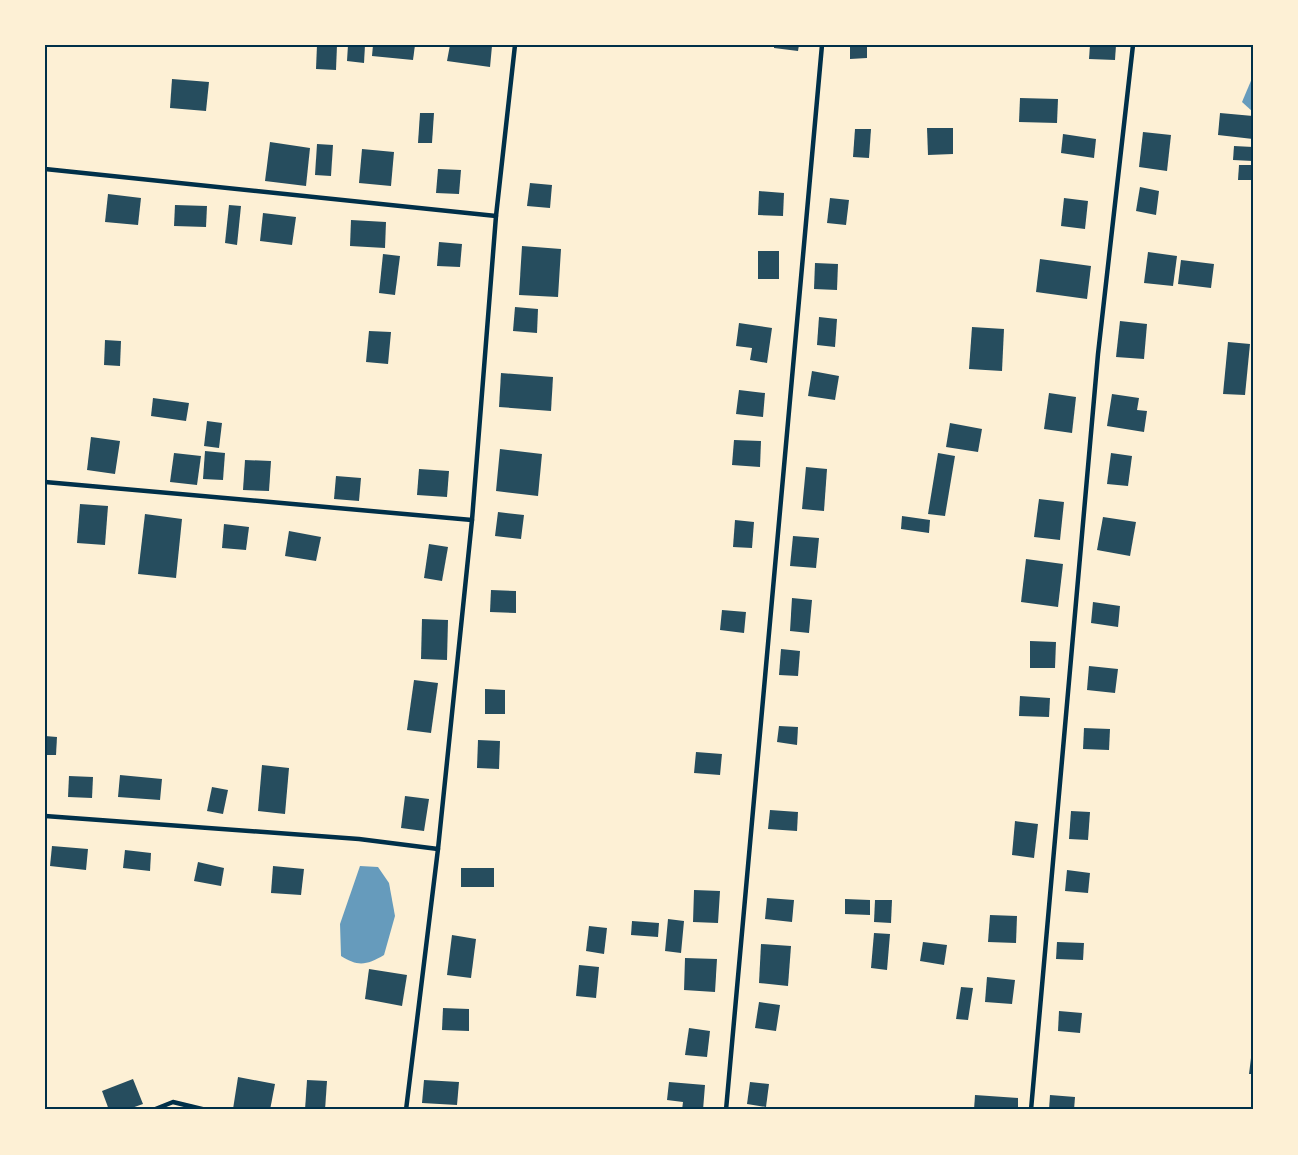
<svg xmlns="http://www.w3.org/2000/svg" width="1298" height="1155" viewBox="0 0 1298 1155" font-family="Georgia,serif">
	<rect width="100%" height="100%" fill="#fdf0d5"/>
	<g fill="#669bbc">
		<polygon points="1253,76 1253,112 1242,102"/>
		<path d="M360,866L378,867L389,883L395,916L384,955C367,965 358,967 341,956L340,924Z"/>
	</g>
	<g fill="#264d5e">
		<polygon points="317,45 337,45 336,70 316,69"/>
		<polygon points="348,45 365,45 364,63 347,61"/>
		<polygon points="373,45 415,45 413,60 372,56"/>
		<polygon points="450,45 492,46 490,67 447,61"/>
		<polygon points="774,45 799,45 798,51 774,48"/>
		<polygon points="850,45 867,45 867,58 850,59"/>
		<polygon points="1090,45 1116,45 1115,60 1089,59"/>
		<polygon points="172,79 209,82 206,111 170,108"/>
		<polygon points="1020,98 1058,99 1057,123 1019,122"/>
		<polygon points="420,113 434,113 432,143 418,143"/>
		<polygon points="1220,113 1253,116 1253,139 1218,135"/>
		<polygon points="927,128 953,128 953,154 928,155"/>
		<polygon points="855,129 871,129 869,158 853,157"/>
		<polygon points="1143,132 1171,135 1167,171 1139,167"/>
		<polygon points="1063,134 1096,139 1094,158 1061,153"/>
		<polygon points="270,142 310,148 306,186 265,181"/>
		<polygon points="317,144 333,145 331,176 315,175"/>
		<polygon points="1234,146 1253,147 1253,161 1233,160"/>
		<polygon points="362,149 394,152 391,186 359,183"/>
		<polygon points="1239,165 1253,165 1253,180 1238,180"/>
		<polygon points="438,169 461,170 459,194 436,193"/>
		<polygon points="530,183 552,185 550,208 527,206"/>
		<polygon points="1140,187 1159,191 1156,215 1136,211"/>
		<polygon points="759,191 784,193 783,216 758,215"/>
		<polygon points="108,194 141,198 138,225 105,222"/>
		<polygon points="830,198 849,200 846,225 827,223"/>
		<polygon points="1064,198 1088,201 1085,229 1061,226"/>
		<polygon points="175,205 207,206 206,227 174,226"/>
		<polygon points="229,205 241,206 237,245 225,243"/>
		<polygon points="263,213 296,217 292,245 260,241"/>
		<polygon points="351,220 386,222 385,248 350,246"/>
		<polygon points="439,242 462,244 460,267 437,266"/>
		<polygon points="522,246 561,249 558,297 519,295"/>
		<rect x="758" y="251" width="21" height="28"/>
		<polygon points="1148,252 1177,256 1173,286 1144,283"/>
		<polygon points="383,254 400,256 395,295 379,293"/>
		<polygon points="1040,259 1091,266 1087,299 1036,292"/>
		<polygon points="1181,260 1214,264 1211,288 1178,284"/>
		<polygon points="815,263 838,264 837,290 814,289"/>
		<polygon points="515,307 538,309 537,333 513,331"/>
		<polygon points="819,317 837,319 835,347 817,345"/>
		<polygon points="1120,321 1147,324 1144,359 1116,357"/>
		<polygon points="739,323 772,328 767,363 750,360 752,348 736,346"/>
		<polygon points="972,327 1004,329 1002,371 969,369"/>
		<polygon points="369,331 391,332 388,364 366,362"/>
		<polygon points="105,340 121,341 120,366 104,365"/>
		<polygon points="1228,342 1250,344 1245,395 1223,394"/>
		<polygon points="812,371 839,376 835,400 808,396"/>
		<polygon points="501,373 553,377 551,411 499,407"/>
		<polygon points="739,390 765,393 763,417 736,414"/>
		<polygon points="1049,393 1076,397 1072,433 1044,429"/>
		<polygon points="1112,394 1139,398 1137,410 1147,411 1144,432 1107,426"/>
		<polygon points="153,398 189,403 186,421 151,416"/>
		<polygon points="207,421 222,423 219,448 204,446"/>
		<polygon points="950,423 982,429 978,452 946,447"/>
		<polygon points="91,437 120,441 115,474 87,470"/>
		<polygon points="734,440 761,441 760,467 732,465"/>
		<polygon points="500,449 542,454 538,496 496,491"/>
		<polygon points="205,451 225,453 223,480 203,479"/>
		<polygon points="174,453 201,456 197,485 170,482"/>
		<polygon points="938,453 955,456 945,516 928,514"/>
		<polygon points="1111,453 1132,456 1128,486 1107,484"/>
		<polygon points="245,460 271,461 269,491 243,490"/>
		<polygon points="806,467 827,469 824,511 802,509"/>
		<polygon points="419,469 449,471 447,497 417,495"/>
		<polygon points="336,476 361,478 359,501 334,499"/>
		<polygon points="1039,499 1064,502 1060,540 1034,537"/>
		<polygon points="80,504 108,506 105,545 77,543"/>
		<polygon points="498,512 524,515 521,539 495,536"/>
		<polygon points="145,514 182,519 176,578 138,574"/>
		<polygon points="902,516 930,520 929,533 901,529"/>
		<polygon points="1103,517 1136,522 1130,556 1097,550"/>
		<polygon points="735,520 754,522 752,548 733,547"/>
		<polygon points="224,524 249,527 246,550 222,548"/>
		<polygon points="289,531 321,537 316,561 285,556"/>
		<polygon points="793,536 819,538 816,568 790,566"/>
		<polygon points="429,544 448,547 442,581 424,578"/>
		<polygon points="1026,559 1063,564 1058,607 1021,602"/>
		<polygon points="491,590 516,591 516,613 490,612"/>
		<polygon points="792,598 812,600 809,633 790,631"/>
		<polygon points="1093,602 1120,606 1118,627 1091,623"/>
		<polygon points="722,610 746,612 744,633 720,630"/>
		<polygon points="422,619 448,620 447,660 421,659"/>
		<polygon points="1030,641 1056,642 1055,668 1030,668"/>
		<polygon points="781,649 800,651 798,676 779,675"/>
		<polygon points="1089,666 1118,669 1115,693 1087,690"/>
		<polygon points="414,680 438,683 431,733 407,730"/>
		<polygon points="485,689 505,690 505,714 485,714"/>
		<polygon points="1020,696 1050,698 1049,717 1019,716"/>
		<polygon points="779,726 798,727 797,745 777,742"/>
		<polygon points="1084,728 1110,729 1109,750 1083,749"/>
		<polygon points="45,736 57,737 56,755 45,755"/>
		<polygon points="478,740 500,741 499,769 477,768"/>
		<polygon points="696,752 722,754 720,775 694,773"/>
		<polygon points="262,765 289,768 285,814 258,811"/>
		<polygon points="120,775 162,779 160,800 118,797"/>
		<polygon points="69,776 93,777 92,798 68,797"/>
		<polygon points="212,787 228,790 223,814 207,811"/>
		<polygon points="405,796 429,799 424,831 401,828"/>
		<polygon points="770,810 798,812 797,831 768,829"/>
		<polygon points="1071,811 1090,812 1088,840 1069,839"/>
		<polygon points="1015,821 1038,824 1034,858 1012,855"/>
		<polygon points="52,846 88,849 86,870 50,866"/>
		<polygon points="125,850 151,853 150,871 123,868"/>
		<polygon points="198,862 224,868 221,886 194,881"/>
		<polygon points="273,866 304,869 301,895 271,893"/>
		<rect x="461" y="868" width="33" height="19"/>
		<polygon points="1067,870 1090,873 1088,893 1065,891"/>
		<polygon points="694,890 720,891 718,923 693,922"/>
		<polygon points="767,898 794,900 792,922 765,919"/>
		<polygon points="845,899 870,900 870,915 845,914"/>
		<polygon points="875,900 892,900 891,923 874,922"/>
		<polygon points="990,915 1017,916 1016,943 988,942"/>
		<polygon points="668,919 684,921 681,953 665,951"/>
		<polygon points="632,921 659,923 658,937 631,935"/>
		<polygon points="589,926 607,928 604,954 586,951"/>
		<polygon points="874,933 890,934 887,970 871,968"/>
		<polygon points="452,935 476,939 471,978 447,975"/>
		<polygon points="923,942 947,945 944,965 920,961"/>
		<polygon points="1057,942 1084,943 1083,960 1056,959"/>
		<polygon points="761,944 791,946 788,986 759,983"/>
		<polygon points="685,958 717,959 715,992 684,990"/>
		<polygon points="579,965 599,967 596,998 576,996"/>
		<polygon points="369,969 407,975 402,1006 365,999"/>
		<polygon points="987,977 1015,980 1012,1004 985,1002"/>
		<polygon points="961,987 973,988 968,1020 956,1019"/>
		<polygon points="759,1002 780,1005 776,1031 755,1028"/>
		<polygon points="443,1008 469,1009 469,1031 442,1030"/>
		<polygon points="1059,1011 1082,1013 1080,1033 1058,1031"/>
		<polygon points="689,1028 710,1031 707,1057 685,1055"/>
		<polygon points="1251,1058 1253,1059 1253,1074 1249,1074"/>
		<polygon points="238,1077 275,1084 270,1110 241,1110 233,1109"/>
		<polygon points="133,1079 143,1104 126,1110 109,1110 102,1091"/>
		<polygon points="307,1080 327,1081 325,1110 305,1110"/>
		<polygon points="424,1080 459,1082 457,1105 422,1103"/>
		<polygon points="669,1082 705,1085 703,1110 682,1110 683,1102 667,1100"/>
		<polygon points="750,1082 769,1084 766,1107 747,1104"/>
		<polygon points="975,1095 1018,1098 1018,1110 974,1110"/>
		<polygon points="1050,1095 1075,1097 1074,1110 1049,1110"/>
	</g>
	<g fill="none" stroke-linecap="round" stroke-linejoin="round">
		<g stroke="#003049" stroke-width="4.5">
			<polyline points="45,169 496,216"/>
			<polyline points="45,482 472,520"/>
			<polyline points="45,816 359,839 438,849"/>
			<polyline points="153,1110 173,1102 206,1110"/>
			<polyline points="406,1110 438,849 472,520 496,216 515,45"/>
			<polyline points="726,1110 822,45"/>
			<polyline points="1031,1110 1098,354 1133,45"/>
		</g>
	</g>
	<rect width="1298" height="1155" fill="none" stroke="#fdf0d5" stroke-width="93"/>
	<rect x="46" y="46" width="1206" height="1062" fill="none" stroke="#003049" stroke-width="2"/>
</svg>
